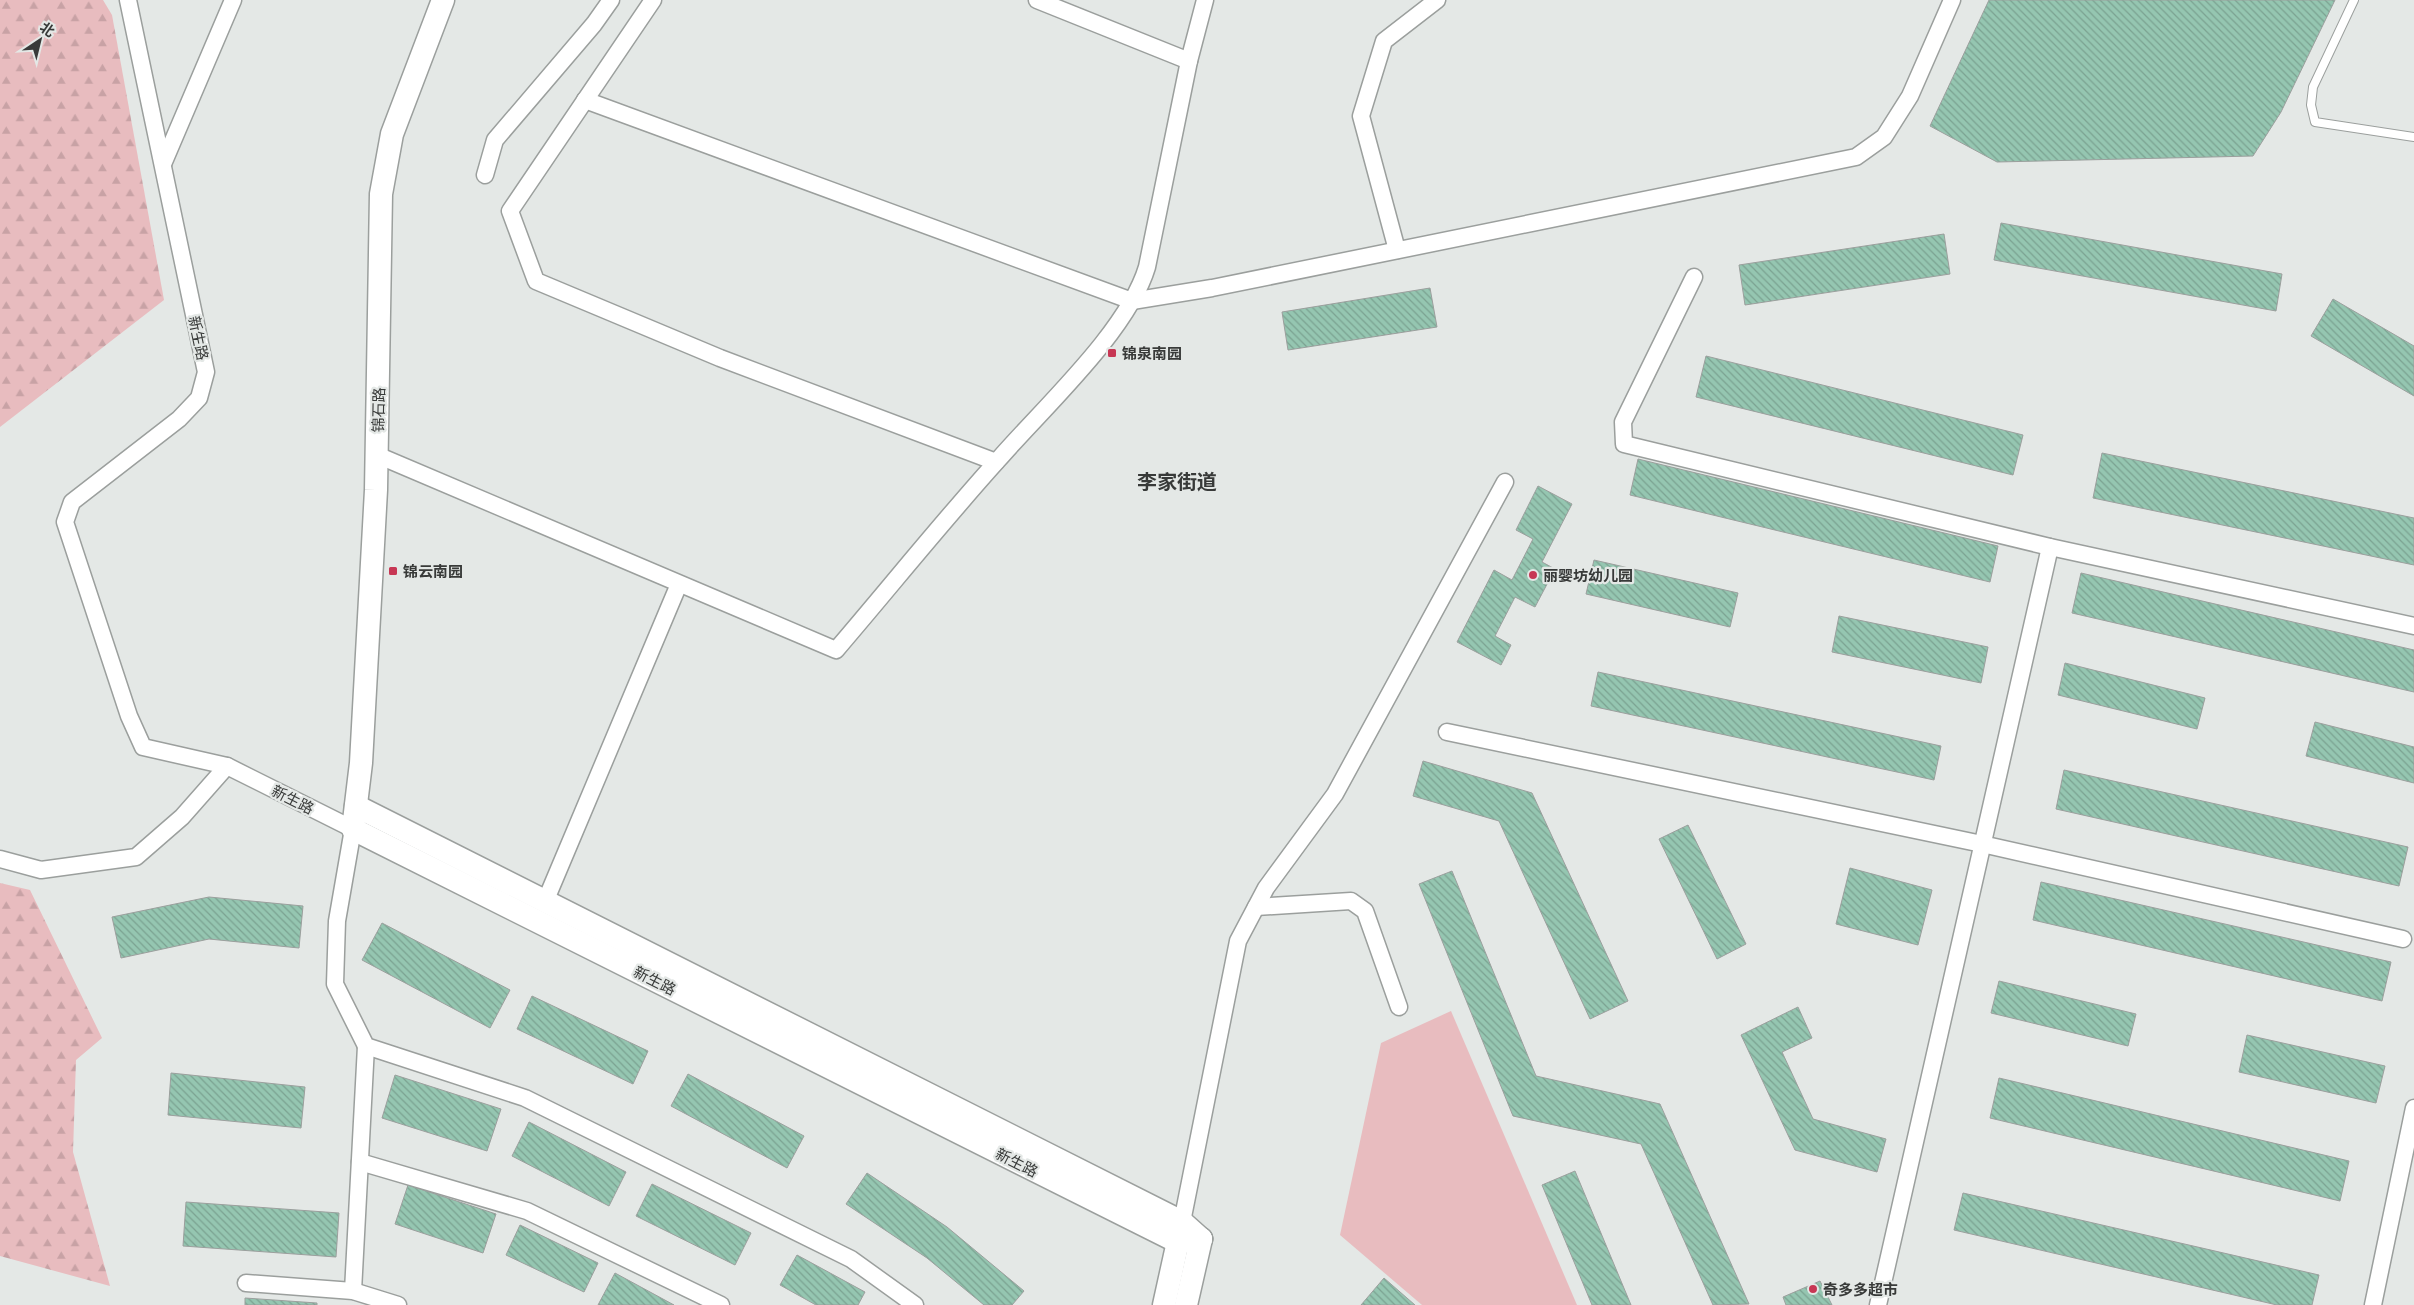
<svg xmlns="http://www.w3.org/2000/svg" width="2414" height="1305" viewBox="0 0 2414 1305" font-family="Barlow,'Noto Sans SC',sans-serif">
	<defs>
		<pattern id="forest-firs" width="22" height="20" patternUnits="userSpaceOnUse" patternTransform="scale(1.25)"><rect width="22" height="20" fill="#e8bcbf"/><path d="M5 1l3.5 6h-7zM16 11l3.5 6h-7z" fill="#c8a2a5"/></pattern>
		<pattern id="building-back-hatch" width="6" height="6" patternUnits="userSpaceOnUse" patternTransform="scale(1.25)"><rect width="6" height="6" fill="#95c6b1"/><path d="M-1 5l2 2M0 0l6 6M5-1l2 2" fill="none" stroke="#7ba291"/></pattern>
	</defs>
	<rect width="100%" height="100%" fill="#e4e8e6"/>
	<polygon fill="#e8bcbf" points="1451,1011 1577,1305 1422,1305 1340,1235 1381,1043"/>
	<g fill="url(#forest-firs)">
		<polygon points="0,0 103,0 112,15 164,300 0,427"/>
		<polygon points="0,883 30,890 102,1038 76,1060 73,1152 110,1286 0,1256"/>
	</g>
	<g fill="url(#building-back-hatch)" stroke="#9b9f9d">
		<polygon points="1989,0 2335,0 2281,112 2253,156 1997,162 1930,126"/>
		<polygon points="2001,223 2282,274 2276,311 1994,260"/>
		<polygon points="1944,234 1950,274 1745,305 1739,265"/>
		<polygon points="1430,288 1437,327 1288,350 1282,312"/>
		<polygon points="2333,299 2414,346 2414,396 2311,336"/>
		<polygon points="1706,356 2023,435 2013,475 1696,397"/>
		<polygon points="2102,453 2414,518 2414,565 2093,498"/>
		<polygon points="1638,459 1998,546 1990,582 1630,495"/>
		<polygon points="1538,486 1572,504 1542,562 1555,569 1535,607 1515,597 1495,636 1511,645 1501,665 1457,642 1494,570 1512,580 1533,539 1516,530"/>
		<polygon points="1594,560 1738,593 1730,627 1586,594"/>
		<polygon points="2081,573 2414,650 2414,692 2072,613"/>
		<polygon points="1839,616 1988,647 1981,683 1832,652"/>
		<polygon points="2065,663 2205,698 2197,729 2058,695"/>
		<polygon points="1598,672 1941,746 1934,780 1591,706"/>
		<polygon points="2315,722 2414,747 2414,783 2306,756"/>
		<polygon points="1423,761 1532,793 1628,1001 1590,1019 1499,821 1413,796"/>
		<polygon points="2064,770 2408,847 2399,886 2056,809"/>
		<polygon points="1688,825 1746,944 1717,959 1659,839"/>
		<polygon points="1850,868 1932,890 1918,945 1836,924"/>
		<polygon points="1452,871 1536,1076 1660,1104 1749,1304 1713,1305 1641,1144 1513,1116 1419,884"/>
		<polygon points="2041,882 2391,962 2382,1001 2033,920"/>
		<polygon points="209,897 303,906 299,948 209,939 121,958 112,917"/>
		<polygon points="382,923 510,990 490,1028 362,960"/>
		<polygon points="1999,981 2136,1014 2128,1046 1991,1013"/>
		<polygon points="532,996 648,1051 633,1084 517,1029"/>
		<polygon points="1798,1007 1812,1038 1782,1052 1813,1119 1886,1139 1877,1172 1795,1150 1741,1035"/>
		<polygon points="2247,1035 2385,1066 2376,1103 2239,1072"/>
		<polygon points="171,1073 305,1087 301,1128 168,1115"/>
		<polygon points="688,1074 804,1136 787,1168 671,1106"/>
		<polygon points="395,1075 501,1109 487,1151 382,1118"/>
		<polygon points="1999,1078 2349,1161 2340,1201 1990,1118"/>
		<polygon points="529,1122 626,1172 609,1206 512,1156"/>
		<polygon points="1575,1171 1631,1305 1592,1305 1542,1185"/>
		<polygon points="867,1173 947,1227 1024,1291 1012,1305 984,1305 927,1258 846,1204"/>
		<polygon points="652,1184 751,1233 735,1265 636,1216"/>
		<polygon points="408,1185 496,1214 483,1253 395,1224"/>
		<polygon points="1963,1193 2319,1275 2312,1305 2277,1305 1954,1230"/>
		<polygon points="186,1202 339,1213 336,1257 183,1246"/>
		<polygon points="520,1225 598,1263 584,1292 506,1255"/>
		<polygon points="797,1255 865,1292 858,1305 816,1305 780,1285"/>
		<polygon points="615,1273 674,1305 598,1305"/>
		<polygon points="1384,1278 1415,1305 1361,1305"/>
		<polygon points="1820,1281 1832,1305 1786,1305 1783,1297"/>
		<polygon points="245,1298 317,1303 317,1305 245,1305"/>
	</g>
	<g fill="none" stroke-linecap="round" stroke-linejoin="round">
		<g stroke="#9b9f9d" stroke-width="10">
			<polyline id="lane" points="2354,0 2313,87 2311,105 2315,122 2414,137"/>
		</g>
		<g stroke="#9b9f9d" stroke-width="19">
			<g id="street">
				<polyline points="128,0 206,372 199,398 179,419 72,502 65,522 129,716 143,747 227,766 353,829 337,921 335,984 366,1046 525,1098 851,1259 915,1305"/>
				<polyline points="653,0 510,211 536,281 720,358 996,462"/>
				<polyline points="1037,0 1189,61"/>
				<polyline points="585,100 1132,301 1212,288 1856,157 1884,137 1910,96 1952,0"/>
				<polyline points="163,164 233,0"/>
				<polyline points="485,175 495,140 594,24 611,0"/>
				<polyline points="1397,250 1361,116 1384,41 1437,0"/>
				<polyline points="1694,277 1623,422 1624,444 2050,547 2414,626"/>
				<path d="M377,455L836,650C890,587 942,522 998,460C1043,408 1128,331 1147,267L1189,61L1205,0"/>
				<polyline points="1447,732 1982,844 2403,939"/>
				<polyline points="0,859 41,870 136,857 182,817 227,766"/>
				<polyline points="545,902 679,584"/>
				<polyline points="1256,907 1351,901 1365,911 1399,1007"/>
				<polyline points="360,1162 527,1211 721,1305"/>
				<polyline points="1182,1222 1238,941 1266,888 1335,794 1505,482"/>
				<polyline points="246,1283 353,1291 398,1305"/>
				<polyline points="353,1291 366,1046"/>
				<polyline points="1878,1305 2050,547"/>
				<polyline points="2373,1305 2414,1108"/>
			</g>
		</g>
		<g stroke="#9b9f9d" stroke-width="25">
			<g id="secondary">
				<polyline points="443,0 392,134 381,194 376,490 361,763 353,829 1178,1242 1201,1239"/>
				<polyline points="356,806 1182,1222 1201,1239"/>
				<polyline points="1164,1305 1181,1228"/>
				<polyline points="1186,1305 1201,1239"/>
			</g>
		</g>
		<use href="#lane" stroke="#fff" stroke-width="8"/>
		<use href="#street" stroke="#fff" stroke-width="16"/>
		<use href="#secondary" stroke="#fff" stroke-width="22"/>
	</g>
	<g fill="#c73754" stroke="#e4e8e6" stroke-width="2">
		<rect x="1107" y="348" width="10" height="10" rx="2.5"/>
		<rect x="388" y="566" width="10" height="10" rx="2.5"/>
		<circle cx="1533" cy="575" r="5"/>
		<circle cx="1813" cy="1289" r="5"/>
	</g>
	<g text-anchor="middle" dominant-baseline="central" stroke-width="4.5" stroke-linejoin="round" paint-order="stroke">
		<g font-size="15" fill="#383a39" stroke="#e4e8e6">
			<text transform="translate(199 338) rotate(78)">新生路</text>
			<text transform="translate(378 410) rotate(-89)">锦石路</text>
			<text transform="translate(293 799) rotate(27)">新生路</text>
			<text transform="translate(655 980) rotate(27)">新生路</text>
			<text transform="translate(1017 1162) rotate(27)">新生路</text>
		</g>
		<g font-size="15" font-weight="bold" fill="#383a39" stroke="#e4e8e6" text-anchor="start">
			<text x="1122" y="353">锦泉南园</text>
			<text x="403" y="571">锦云南园</text>
			<text x="1543" y="575">丽婴坊幼儿园</text>
			<text x="1823" y="1289">奇多多超市</text>
		</g>
		<g font-size="20" font-weight="bold" fill="#383a39" stroke="#e4e8e6">
			<text x="1177" y="481">李家街道</text>
		</g>
	</g>
	<g transform="translate(40 40) rotate(35)" stroke="#e4e8e6" stroke-width="4" paint-order="stroke">
	<path d="M0-4L9 19L0 12L-9 19Z" fill="#383a39"/>
	<text y="-8" font-size="14" font-weight="bold" text-anchor="middle" fill="#383a39">北</text>
	</g>
</svg>
